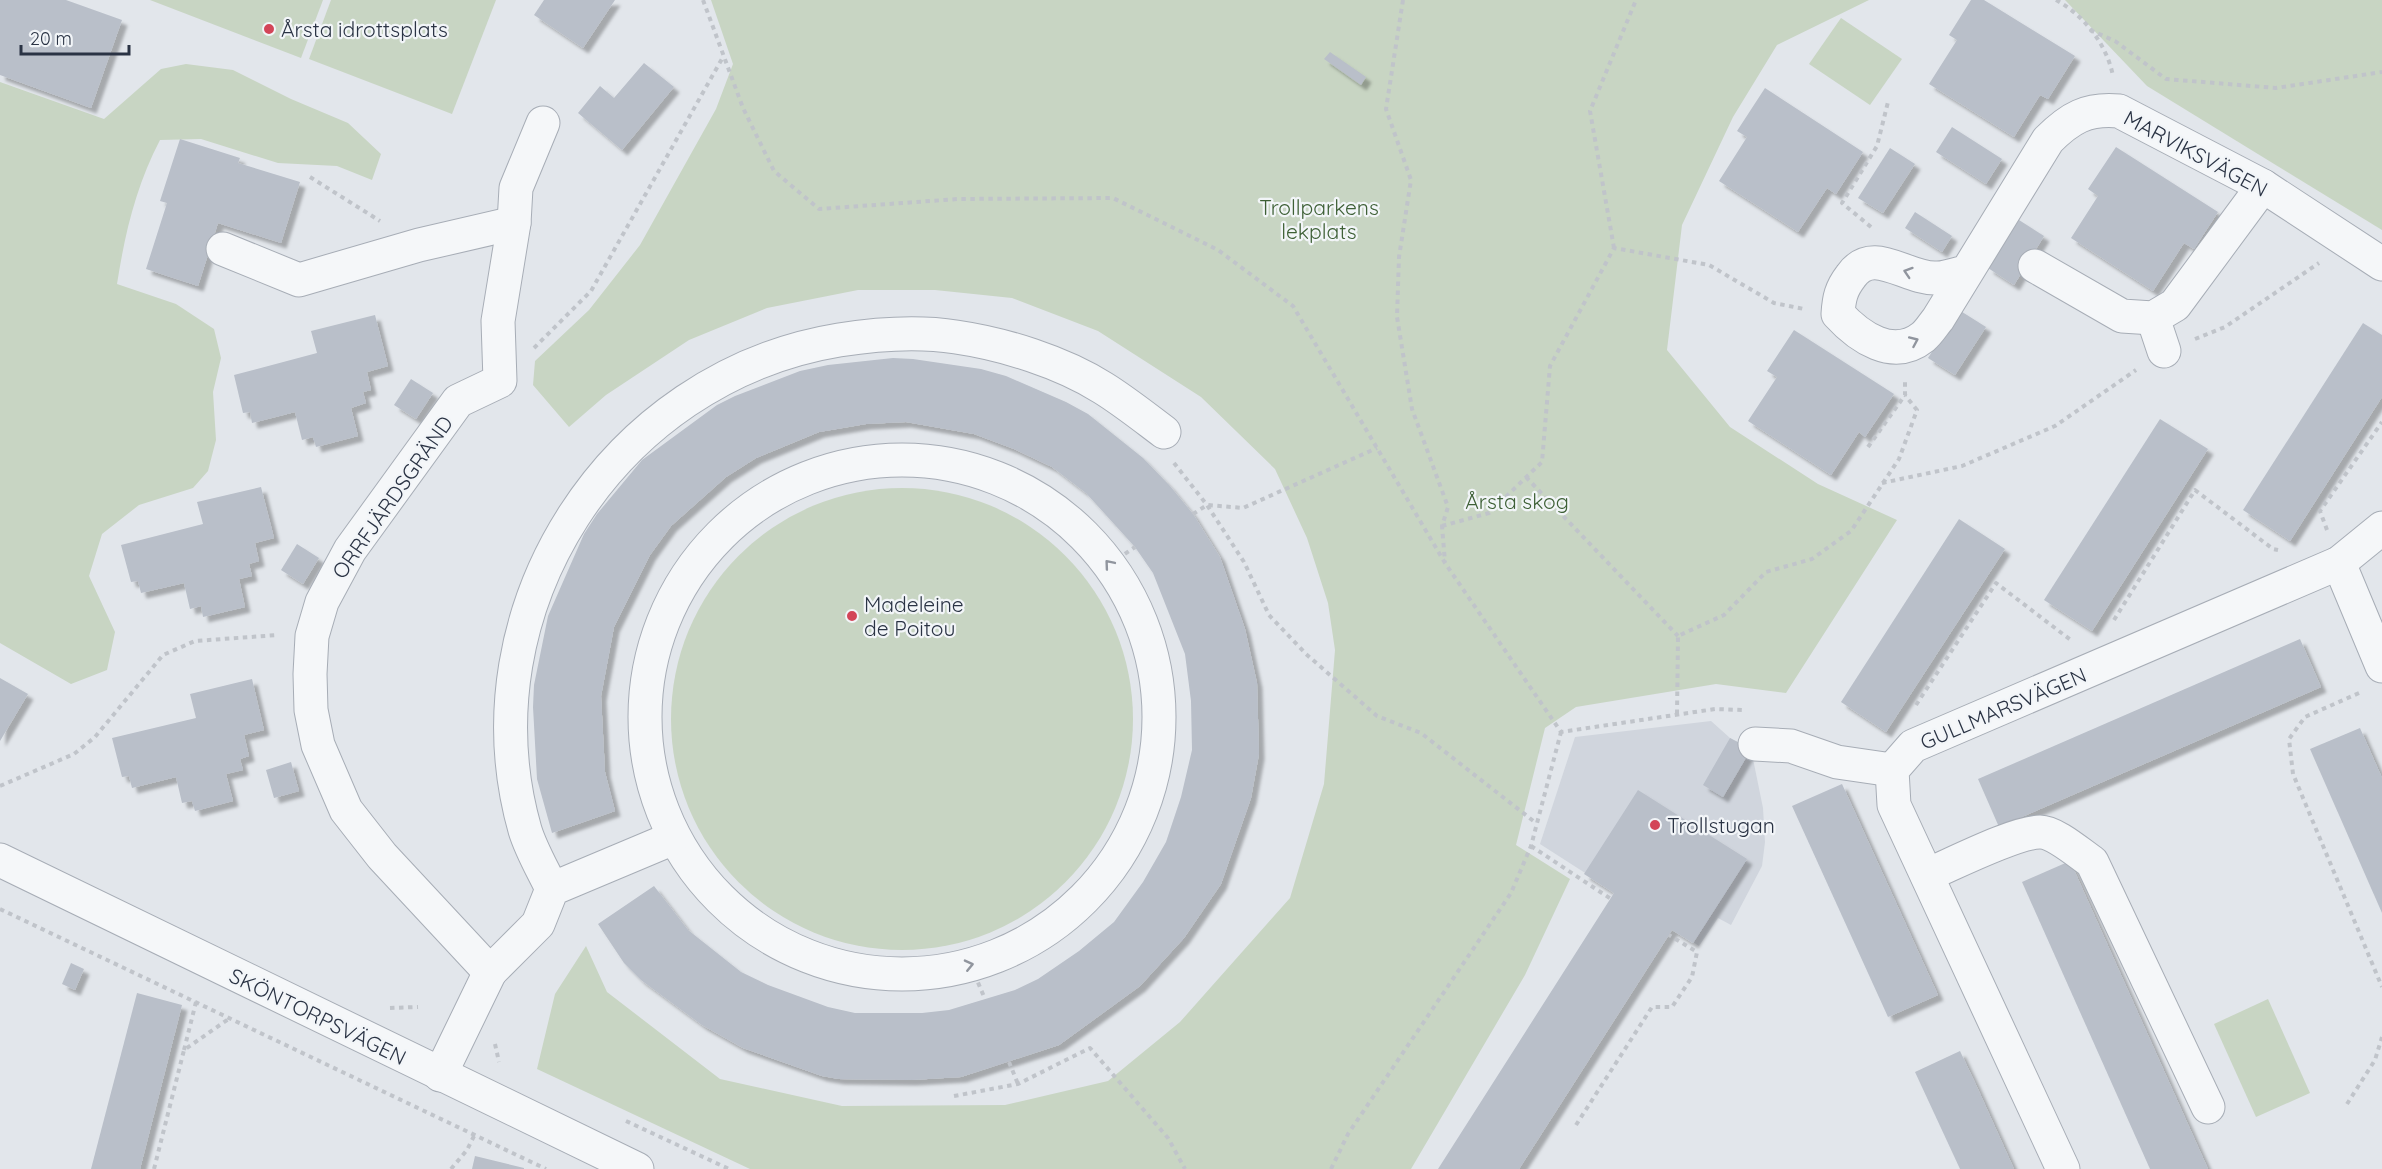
<svg xmlns="http://www.w3.org/2000/svg" width="2382" height="1169" viewBox="0 0 2382 1169" font-family="Quicksand,sans-serif">
	<defs>
		<filter id="shadow"><feDropShadow dx="5.5" dy="5.5" stdDeviation="1.5" flood-color="#0004"/></filter>
	</defs>
	<rect width="100%" height="100%" fill="#e2e6eb"/>
	<polygon fill="#d0d5dd" points="1711,721 1730,738 1751,749 1763,808 1765,842 1762,866 1731,925 1718,918 1699,946 1540,844 1575,737"/>
	<g fill="#c8d5c3">
		<polygon points="150,0 323,0 301,58"/>
		<polygon points="331,0 496,0 452,114 309,59"/>
		<polygon points="711,0 1869,0 1777,45 1733,117 1682,225 1667,350 1730,427 1818,484 1897,520 1786,693 1716,684 1576,707 1545,728 1516,845 1570,879 1525,975 1411,1169 750,1169 537,1069 555,994 586,946 607,992 720,1079 842,1106 1005,1105 1108,1081 1180,1022 1290,898 1324,784 1335,650 1328,603 1307,538 1275,469 1201,397 1098,331 1012,298 935,290 858,290 767,308 689,340 606,395 569,427 533,385 535,361 589,310 640,245 716,109 733,64"/>
		<polygon points="2065,0 2382,0 2382,230 2147,86"/>
		<polygon points="1841,18 1902,59 1870,105 1809,64"/>
		<path d="M186,64L233,70L291,99L348,123L381,154L372,180L337,166L278,163L201,139L160,140C136,186 125,233 117,284L176,304L214,329L221,358L213,392L216,440L208,471L193,488L139,505L102,534L89,576L115,632L107,670L71,684L0,643V82L104,119L161,69Z"/>
		<circle cx="902" cy="719" r="231"/>
		<polygon points="2268,999 2310,1093 2256,1117 2214,1024"/>
	</g>
	<g fill="#b9bfc9" filter="url(#shadow)">
		<polygon points="0,0 66,0 122,20 91,108 0,75"/>
		<polygon points="544,0 615,0 583,48 534,15"/>
		<polygon points="1971,0 1984,0 2075,56 2048,99 2040,95 2014,137 1929,84 1957,40 1949,35"/>
		<polygon points="1330,52 1366,77 1361,85 1324,59"/>
		<polygon points="644,63 674,87 622,150 578,113 600,86 614,98"/>
		<polygon points="1765,88 1863,152 1836,194 1827,188 1798,232 1719,181 1747,137 1737,131"/>
		<polygon points="1952,127 2002,159 1986,184 1936,152"/>
		<polygon points="180,139 240,158 238,163 300,182 281,243 218,223 198,286 146,269 167,203 160,201"/>
		<polygon points="2116,147 2218,212 2194,249 2184,243 2153,291 2071,238 2098,196 2088,189"/>
		<polygon points="1890,148 1915,164 1883,213 1858,198"/>
		<polygon points="1915,212 1952,236 1942,252 1905,228"/>
		<polygon points="2019,220 2044,236 2014,285 1988,268"/>
		<polygon points="1959,310 1986,327 1955,375 1928,358"/>
		<polygon points="375,315 388,366 367,372 371,390 363,392 366,403 351,408 358,436 316,447 313,437 302,440 295,412 252,423 250,412 243,413 234,375 317,353 311,331"/>
		<polygon points="2363,323 2382,335 2382,397 2290,541 2243,510"/>
		<polygon points="1794,330 1894,394 1865,437 1859,432 1831,475 1748,421 1777,377 1767,371"/>
		<polygon points="893,358 913,359 981,369 1006,376 1066,402 1088,414 1143,458 1170,486 1193,514 1220,557 1245,629 1257,683 1259,754 1251,798 1221,884 1184,938 1140,986 1059,1045 961,1077 911,1080 839,1079 822,1076 743,1048 702,1025 641,980 624,963 598,924 654,886 688,930 741,972 768,985 828,1007 855,1013 922,1013 949,1010 1015,990 1038,979 1079,951 1114,922 1143,882 1166,842 1181,797 1192,750 1191,701 1185,654 1153,573 1135,547 1086,493 1052,467 1014,449 974,434 906,422 866,424 819,432 756,458 726,477 671,526 650,555 614,627 601,696 605,772 615,811 552,833 537,779 533,707 534,685 548,616 584,534 597,514 642,460 717,405 735,396 800,371 828,365"/>
		<polygon points="411,379 433,393 416,419 394,405"/>
		<polygon points="2160,419 2208,449 2092,631 2044,600"/>
		<polygon points="261,487 274,538 255,543 259,561 249,564 252,576 239,579 245,607 203,617 201,606 190,609 184,583 141,593 138,581 131,582 121,545 203,524 197,502"/>
		<polygon points="1959,519 2005,549 1886,732 1841,702"/>
		<polygon points="297,544 319,558 303,584 281,570"/>
		<polygon points="2300,639 2321,687 1999,827 1978,779"/>
		<polygon points="0,678 28,694 0,741"/>
		<polygon points="252,679 264,730 244,735 249,756 240,759 243,770 226,774 233,801 195,811 192,801 182,803 176,777 132,788 129,776 122,777 112,738 196,718 190,694"/>
		<polygon points="2360,728 2382,778 2382,913 2310,749"/>
		<polygon points="1730,738 1751,749 1723,797 1703,785"/>
		<polygon points="291,762 299,791 274,798 266,770"/>
		<polygon points="1842,784 1938,995 1888,1017 1792,806"/>
		<polygon points="1638,790 1747,859 1693,943 1672,930 1519,1169 1438,1169 1614,893 1584,874"/>
		<polygon points="2070,861 2208,1169 2150,1169 2022,882"/>
		<polygon points="71,963 84,969 75,990 62,984"/>
		<polygon points="137,993 182,1005 170,1052 140,1169 91,1169"/>
		<polygon points="1960,1051 1977,1087 2014,1169 1960,1169 1915,1072"/>
		<polygon points="475,1156 524,1168 524,1169 472,1169"/>
	</g>
	<g fill="none" stroke-linecap="round" stroke-linejoin="round">
		<g stroke="#a7adb6" stroke-width="35">
			<g id="minor">
				<polyline points="223,249 299,280 419,245 514,223"/>
				<polyline points="2035,266 2122,316 2153,318 2175,305 2263,186"/>
				<path d="M1965,272C1956,274 1946,278 1937,278C1907,280 1873,244 1851,276C1841,289 1839,298 1838,314C1859,337 1893,361 1923,337C1929,332 1933,325 1938,319L2048,140C2070,118 2087,108 2119,111L2263,186L2382,264"/>
				<polyline points="2153,318 2164,351"/>
				<circle cx="902" cy="717" r="257"/>
				<polyline points="2339,563 2382,666"/>
				<polyline points="1755,744 1791,746 1837,762 1892,770"/>
				<polyline points="0,860 637,1169"/>
				<path d="M1927,875C1953,864 2015,832 2040,832C2055,832 2080,854 2092,862L2208,1107"/>
				<path d="M552,889C543,870 531,850 525,830C462,609 613,377 839,340C877,334 918,331 956,337C1004,344 1062,362 1103,388C1124,401 1144,417 1164,432"/>
				<polyline points="490,972 538,924 552,889 671,839"/>
				<polyline points="440,1075 490,972 382,856 346,810 318,745 311,710 310,674 312,636 322,602 350,550 458,401 500,381 498,321 514,223 516,188 543,123"/>
				<polyline points="2063,1169 1894,805 1892,770 1913,746 2339,563 2382,528"/>
			</g>
		</g>
		<g stroke="#c0c4ca" stroke-width="4" stroke-dasharray="4.5 4.5" stroke-linecap="butt">
			<polyline points="703,0 743,108 774,171 819,209 958,199 1113,198 1218,250 1293,306 1445,563 1561,732 1715,709 1743,710"/>
			<polyline points="1403,0 1386,109 1411,180 1399,257 1397,317 1412,409 1448,507 1442,526 1445,562"/>
			<path d="M2056,0C2084,15 2107,45 2113,76"/>
			<polyline points="2090,30 2115,41 2166,79 2276,88 2382,72"/>
			<polyline points="310,177 380,221"/>
			<polyline points="1871,227 1842,203 1877,146 1888,102"/>
			<polyline points="1614,248 1590,111 1636,0"/>
			<polyline points="2195,339 2225,327 2319,263"/>
			<polyline points="534,348 591,291 723,57"/>
			<polyline points="1868,447 1905,395 1905,379"/>
			<polyline points="1174,463 1207,505 1244,562 1269,615 1306,654 1377,716 1421,733 1536,823"/>
			<polyline points="1526,477 1678,636"/>
			<polyline points="1882,483 1962,466 2055,426 2136,370"/>
			<polyline points="1193,514 1207,505 1243,508 1377,448"/>
			<polyline points="1442,526 1489,513 1542,462 1550,366 1614,248 1709,265 1774,303 1804,309"/>
			<polyline points="2327,530 2320,511 2382,422"/>
			<polyline points="1110,564 1135,547"/>
			<polyline points="2114,620 2195,490 2273,549 2278,550"/>
			<polyline points="2359,693 2305,717 2289,739 2293,774 2382,987"/>
			<polyline points="1916,705 1996,583 2072,641"/>
			<polyline points="1677,714 1678,636 1724,615 1766,572 1812,559 1851,531 1899,459 1917,410 1905,395"/>
			<polyline points="0,786 74,754 95,737 163,655 195,641 278,635"/>
			<polyline points="1531,846 1611,899"/>
			<polyline points="0,909 546,1169"/>
			<polyline points="971,966 985,999"/>
			<polyline points="390,1008 418,1007"/>
			<polyline points="495,1044 499,1062"/>
			<polyline points="184,1050 196,1002"/>
			<polyline points="1009,1062 1018,1084"/>
			<polyline points="954,1096 1018,1084 1090,1048 1168,1138 1185,1169"/>
			<polyline points="2347,1104 2375,1060 2382,1037"/>
			<polyline points="626,1121 729,1169"/>
			<polyline points="1576,1125 1652,1007 1672,1007 1692,977 1697,952 1669,935"/>
			<polyline points="154,1169 184,1050 230,1018"/>
			<polyline points="451,1169 467,1150 475,1134"/>
			<polyline points="1331,1169 1348,1134 1511,893 1531,846 1561,732"/>
		</g>
		<use href="#minor" stroke="#f5f7f9" stroke-width="33"/>
	</g>
	<defs><path id="oneway-chevron" d="M-2-3.5L2.5 0L-2 3.5" fill="none" stroke-width="1.6" stroke-linecap="round" stroke-linejoin="round" transform="scale(1.5)"/></defs>
	<g stroke="#90959e">
		<use href="#oneway-chevron" transform="translate(1908 272) rotate(-162)"/>
		<use href="#oneway-chevron" transform="translate(1914 341) rotate(-24)"/>
		<use href="#oneway-chevron" transform="translate(1109 564) rotate(-130)"/>
		<use href="#oneway-chevron" transform="translate(969 965) rotate(-13)"/>
	</g>
	<g fill="#d34558" stroke="#f2f5f8" stroke-width="2">
		<circle cx="269" cy="29" r="6"/>
		<circle cx="852" cy="616" r="6"/>
		<circle cx="1655" cy="825" r="6"/>
	</g>
	<g text-anchor="middle" dominant-baseline="central" stroke-width="4.5" stroke-linejoin="round" paint-order="stroke">
		<g font-size="21" fill="#2a3344" stroke="#f2f5f8" text-anchor="start">
			<text x="281" y="29">Årsta idrottsplats</text>
			<text x="864" y="604">Madeleine<tspan x="864" dy="24">de Poitou</tspan></text>
			<text x="1667" y="825">Trollstugan</text>
		</g>
		<g font-size="21" fill="#2a3344" stroke="#f2f5f8">
			<text transform="translate(2196 153) rotate(28)">MARVIKSVÄGEN</text>
			<text transform="translate(392 497) rotate(-55)">ORRFJÄRDSGRÄND</text>
			<text transform="translate(2003 708) rotate(-23)">GULLMARSVÄGEN</text>
			<text transform="translate(318 1016) rotate(26)">SKÖNTORPSVÄGEN</text>
		</g>
		<g font-size="21" fill="#3e6036" stroke="#f2f5f8">
			<text x="1319" y="207">Trollparkens<tspan x="1319" dy="24">lekplats</tspan></text>
			<text x="1517" y="501">Årsta skog</text>
		</g>
	</g>
	<path d="M21 45v9h108v-9" fill="none" stroke="#2a3344" stroke-width="3"/>
	<text x="30" y="45" font-size="18" fill="#2a3344" stroke="#f2f5f8" stroke-width="4.5" paint-order="stroke">20 m</text>
</svg>
